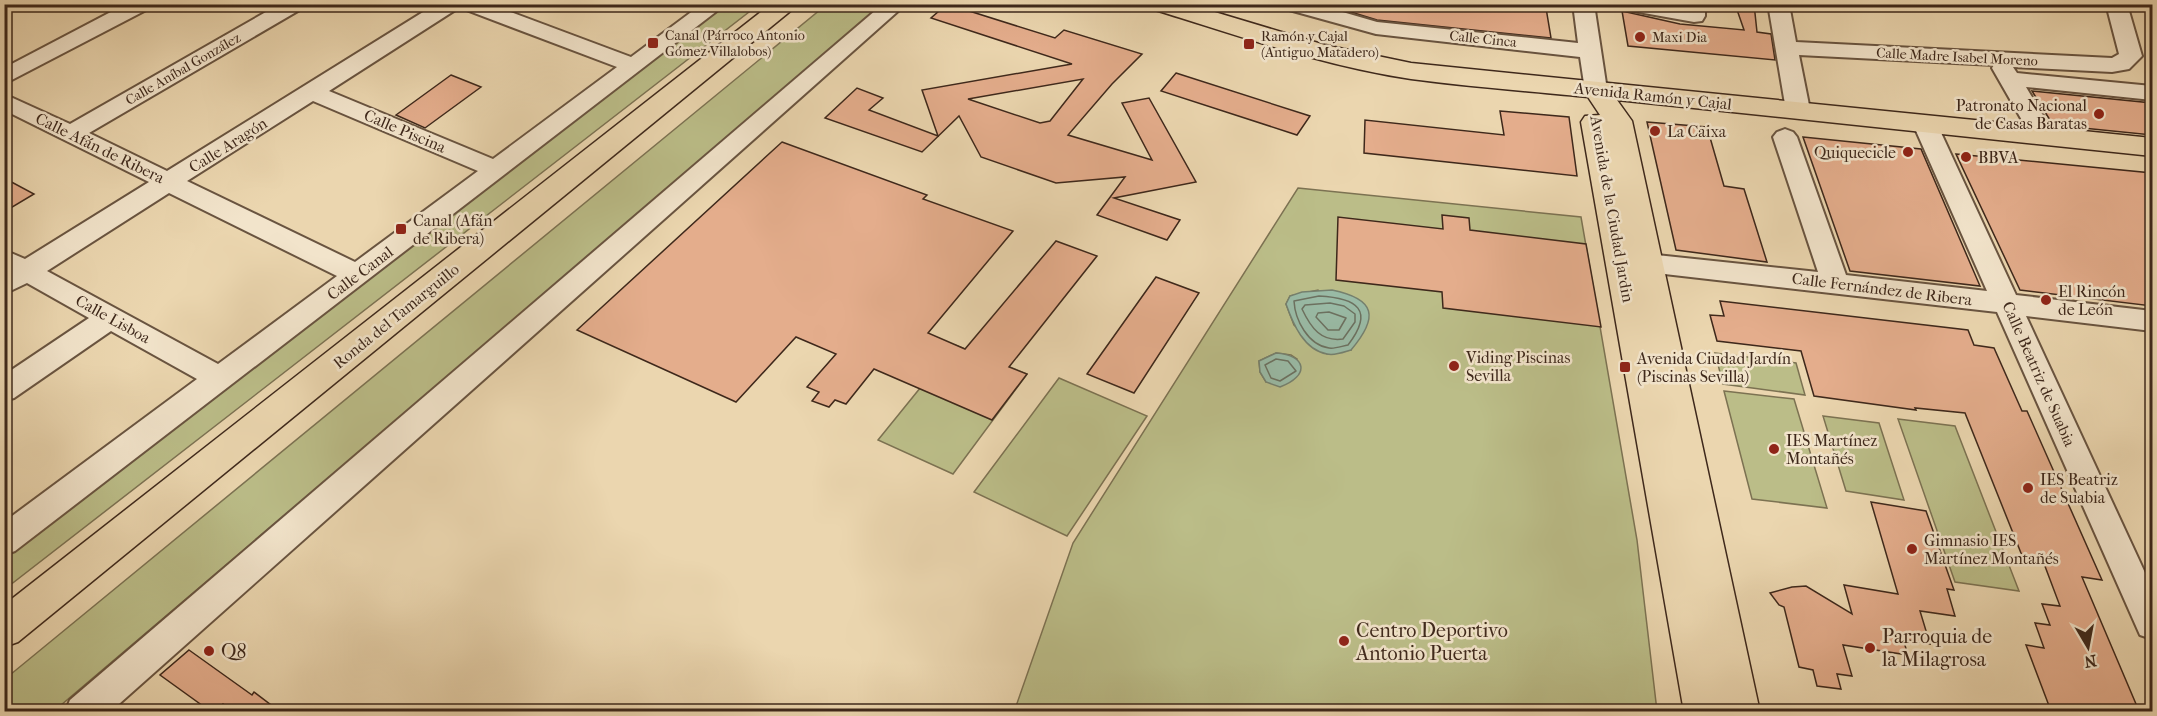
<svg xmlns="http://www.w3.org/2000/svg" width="2157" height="716" viewBox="0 0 2157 716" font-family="'IM FELL French Canon',serif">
	<rect width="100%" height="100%" fill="#ebd6af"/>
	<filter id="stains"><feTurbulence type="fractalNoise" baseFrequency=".00333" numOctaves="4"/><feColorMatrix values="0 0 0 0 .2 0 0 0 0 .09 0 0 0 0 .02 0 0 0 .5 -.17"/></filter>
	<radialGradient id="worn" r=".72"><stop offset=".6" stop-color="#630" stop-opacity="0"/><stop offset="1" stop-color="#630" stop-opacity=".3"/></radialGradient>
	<g fill="#bbbd88" stroke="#7c7252" stroke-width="1.5" fill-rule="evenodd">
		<polygon points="726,5 758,5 5,589 5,551"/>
		<polygon points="826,5 886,5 54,711 5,712 5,679"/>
		<path d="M1298,188L1581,217L1637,540L1657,711L1014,712L1073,543ZM1318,290L1351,350L1327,354L1294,325L1286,304L1290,296ZM1276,353L1291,355L1297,359L1266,382L1260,372L1259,361Z"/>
		<polygon points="955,345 1027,374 953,474 878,440"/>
		<polygon points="1715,353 1796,363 1805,395 1723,384"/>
		<polygon points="1059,378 1147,416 1067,536 974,492"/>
		<polygon points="1724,391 1794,399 1827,508 1752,499"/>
		<polygon points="1823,416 1879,423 1904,500 1846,491"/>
		<polygon points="1898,419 1955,426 2019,591 1955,582"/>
	</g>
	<g fill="#99baa5" stroke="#75806e" stroke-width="1.5">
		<path d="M1332,290C1376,299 1379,317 1351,350C1344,352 1335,356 1327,354C1304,350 1293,324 1286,304L1290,296L1302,292Z"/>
		<path d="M1276,353C1307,355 1310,376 1280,387L1266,382L1260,372L1259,361Z"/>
	</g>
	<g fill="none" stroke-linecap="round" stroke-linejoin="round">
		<g stroke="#6c7160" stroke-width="1.5">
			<path d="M1319,296C1357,298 1375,310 1348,345C1342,346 1335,349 1329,348C1308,345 1295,320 1294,301Z"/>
			<path d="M1330,303L1344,306L1355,314V322L1343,339C1321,342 1311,328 1302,309L1305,305Z"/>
			<polygon points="1329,312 1346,318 1339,330 1328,330 1316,317 1318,313"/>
			<polygon points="1276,359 1288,361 1296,371 1280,381 1271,378 1265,365"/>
		</g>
	</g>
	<g fill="#e4ad8c" stroke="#3e281b" stroke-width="1.5" fill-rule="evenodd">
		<path d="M947,4L1055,38L1064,30L1142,54L1112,84L1068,135L1152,160L1122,103L1149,98L1196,182L1114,198L1180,220L1167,240L1097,215L1125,177L1056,183L981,157L959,116L922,152L825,118L857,88L883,98L869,110L938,136L922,90L1072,64L931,18ZM1083,79L1050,121L1040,123L968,99Z"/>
		<polygon points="1341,4 1505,4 1546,8 1551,38 1377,20 1341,9"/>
		<polygon points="1735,4 1754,4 1757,32 1771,34 1775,60 1628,46 1622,11 1680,24 1744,30"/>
		<polygon points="1176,73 1310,116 1297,135 1161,91"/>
		<polygon points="451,75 481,87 425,128 396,115"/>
		<polygon points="2032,91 2152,103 2152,135 2053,125"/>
		<polygon points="1500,111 1569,117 1577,176 1364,153 1365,120 1504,135"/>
		<polygon points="1647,122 1707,127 1724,186 1744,189 1767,262 1676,250"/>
		<polygon points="1803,137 1921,149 1980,286 1850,271"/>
		<polygon points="782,142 927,195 923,199 1013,231 928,333 965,349 1056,241 1097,256 1009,367 1027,374 992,420 874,369 846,404 835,400 829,407 812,401 819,392 807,387 836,354 796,337 736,402 577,330"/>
		<polygon points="1956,154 2152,173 2152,306 2020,290"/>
		<polygon points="4,178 34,194 4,212"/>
		<polygon points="1442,215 1469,218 1470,230 1586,244 1601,327 1443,308 1442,292 1336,280 1338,217 1443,229"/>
		<polygon points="1156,277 1199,293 1134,393 1087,374"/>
		<polygon points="1720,301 1968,330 1974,345 1994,348 2022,411 2027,411 2102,580 2082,577 2139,711 2051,711 2026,645 2044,648 2035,623 2050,625 2042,604 2060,606 2043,561 2023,558 1965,413 1915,408 1916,410 1814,396 1801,351 1717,341 1710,315 1724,316"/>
		<polygon points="1871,502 1926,511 1954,590 1947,589 1955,616 1920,611 1930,644 1903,639 1908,655 1843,645 1852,676 1837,674 1841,689 1817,686 1813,670 1799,667 1784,607 1779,605 1770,593 1792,587 1806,586 1852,614 1844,585 1898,594"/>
		<polygon points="189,650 252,695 254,692 279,711 233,711 223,704 215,711 210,711 160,675"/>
	</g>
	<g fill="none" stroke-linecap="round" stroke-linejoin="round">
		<g stroke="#695440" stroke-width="4">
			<g id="minor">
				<polygon points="126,4 153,4 150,8 4,84 4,68"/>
				<path d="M280,4H306L303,8L89,133L167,171L436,4H489L631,57L702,4H726L15,551L4,555V522L197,379L111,331L14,398L4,401V375L89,318L27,283L4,294V250L25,259L149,182L4,110V94L70,124ZM460,7L461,8L617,67L493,159L329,91ZM313,101L478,171L355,262L187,181ZM169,193L337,276L218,364L47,271Z"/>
				<polygon points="883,4 906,4 110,712 65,712 70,700"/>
				<polygon points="1279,4 1315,4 1377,22 1578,43 1573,4 1594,4 1607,90 1604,95 1596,97 1588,95 1585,90 1580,57 1376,34 1282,8"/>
				<polygon points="1617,4 1665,4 1683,8 1683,4 1705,4 1705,16 1702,21 1694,22 1627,10 1620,8"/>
				<polygon points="1768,4 1789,4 1796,42 2112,58 2119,54 2106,4 2127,4 2142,56 2129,69 2112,72 2013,67 2017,73 2152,86 2152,100 2026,87 2055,136 2051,141 2043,144 2035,141 2031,136 1992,68 1994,65 1799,55 1810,110 1806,115 1798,117 1790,115 1786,110"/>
				<polygon points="1925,117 1933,119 1937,124 2016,295 2152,311 2152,331 2026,316 2152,588 2152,639 2140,635 1997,312 1647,272 1638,270 1634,263 1638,256 1647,254 1818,272 1773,137 1777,132 1785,129 1793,132 1797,137 1846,275 1987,291 1913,124 1917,119"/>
			</g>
		</g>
		<g stroke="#3e281b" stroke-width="3">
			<g id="major">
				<polygon points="771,4 799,4 18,642 4,647 4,605"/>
				<path d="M1149,4H1188L1325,45L1411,63L2152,138V156L1617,100L1632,121L1760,712H1684L1581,122L1585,116L1600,115L1588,97C1529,91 1470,87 1411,79C1323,66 1237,35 1152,9Z"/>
			</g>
		</g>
		<use href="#minor" fill="#f2e4cb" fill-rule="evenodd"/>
		<use href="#major" fill="#ebd6af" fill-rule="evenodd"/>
	</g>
	<g fill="#8f2418" stroke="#f2e4cb" stroke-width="2">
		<circle cx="1640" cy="37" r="6"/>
		<rect x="647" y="37" width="12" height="12" rx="3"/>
		<rect x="1243" y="38" width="12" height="12" rx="3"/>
		<circle cx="2099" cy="114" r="6"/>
		<circle cx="1655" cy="131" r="6"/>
		<circle cx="1908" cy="152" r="6"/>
		<circle cx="1966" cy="157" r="6"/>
		<rect x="395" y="223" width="12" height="12" rx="3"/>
		<circle cx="2046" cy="300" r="6"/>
		<circle cx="1454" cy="366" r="6"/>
		<rect x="1619" y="361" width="12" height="12" rx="3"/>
		<circle cx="1774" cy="449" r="6"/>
		<circle cx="2028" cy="488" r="6"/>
		<circle cx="1912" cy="549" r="6"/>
		<circle cx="1344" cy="641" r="6"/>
		<circle cx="1870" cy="648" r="6"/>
		<circle cx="209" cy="651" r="6"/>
	</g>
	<g text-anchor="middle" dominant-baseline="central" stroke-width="5" stroke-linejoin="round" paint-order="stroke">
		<g font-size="14" fill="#3e281b" stroke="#f2e4cb" text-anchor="start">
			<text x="665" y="35">Canal (Párroco Antonio<tspan x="665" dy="16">Gómez Villalobos)</tspan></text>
			<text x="1261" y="36">Ramón y Cajal<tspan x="1261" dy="16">(Antiguo Matadero)</tspan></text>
			<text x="1652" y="37">Maxi Dia</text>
		</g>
		<g font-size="14" fill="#3e281b" stroke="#f2e4cb">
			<text transform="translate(1483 39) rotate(6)">Calle Cinca</text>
			<text transform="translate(1957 57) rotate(3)">Calle Madre Isabel Moreno</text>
			<text transform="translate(183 69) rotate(-30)">Calle Aníbal González</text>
		</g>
		<g font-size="16" fill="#3e281b" stroke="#f2e4cb">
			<text transform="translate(1653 96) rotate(6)">Avenida Ramón y Cajal</text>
			<text transform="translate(405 131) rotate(23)">Calle Piscina</text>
			<text transform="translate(228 145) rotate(-32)">Calle Aragón</text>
			<text transform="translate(100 148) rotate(26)">Calle Afán de Ribera</text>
			<text transform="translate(1612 209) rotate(80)">Avenida de la Ciudad Jardin</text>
			<text transform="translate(360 273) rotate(-37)">Calle Canal</text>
			<text transform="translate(1882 289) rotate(7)">Calle Fernández de Ribera</text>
			<text transform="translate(396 316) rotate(-39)">Ronda del Tamarguillo</text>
			<text transform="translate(113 319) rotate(29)">Calle Lisboa</text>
			<text transform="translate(2039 374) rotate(66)">Calle Beatriz de Suabia</text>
		</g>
		<g font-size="16" fill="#3e281b" stroke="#f2e4cb" text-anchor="start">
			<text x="2087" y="105" text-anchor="end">Patronato Nacional<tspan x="2087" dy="18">de Casas Baratas</tspan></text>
			<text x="1667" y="131">La Caixa</text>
			<text x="1896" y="152" text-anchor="end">Quiquecicle</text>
			<text x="1978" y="157">BBVA</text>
			<text x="413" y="220">Canal (Afán<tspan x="413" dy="18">de Ribera)</tspan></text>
			<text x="2058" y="291">El Rincón<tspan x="2058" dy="18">de León</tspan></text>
			<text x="1466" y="357">Viding Piscinas<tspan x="1466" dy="18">Sevilla</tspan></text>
			<text x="1637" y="358">Avenida Ciudad Jardín<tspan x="1637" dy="18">(Piscinas Sevilla)</tspan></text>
			<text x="1786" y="440">IES Martínez<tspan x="1786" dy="18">Montañés</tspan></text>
			<text x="2040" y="479">IES Beatriz<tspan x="2040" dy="18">de Suabia</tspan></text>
			<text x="1924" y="540">Gimnasio IES<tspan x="1924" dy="18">Martínez Montañés</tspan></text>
		</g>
		<g font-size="20" fill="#3e281b" stroke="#f2e4cb" text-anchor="start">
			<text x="1356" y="630">Centro Deportivo<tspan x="1356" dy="23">Antonio Puerta</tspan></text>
			<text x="1882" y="636">Parroquia de<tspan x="1882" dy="23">la Milagrosa</tspan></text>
			<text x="221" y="651">Q8</text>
		</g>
	</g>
	<rect width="2157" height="716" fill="none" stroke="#ebd6af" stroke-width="24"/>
	<rect x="6" y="6" width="2145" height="704" fill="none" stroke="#3e281b" stroke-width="3"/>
	<rect x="12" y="12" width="2133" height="692" fill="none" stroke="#3e281b" stroke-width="1.5"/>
	<g transform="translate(2088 647) rotate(170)" stroke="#f2e4cb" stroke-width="4.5" paint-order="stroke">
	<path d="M0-4.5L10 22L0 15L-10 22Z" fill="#3e281b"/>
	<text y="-9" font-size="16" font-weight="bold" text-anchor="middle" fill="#3e281b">N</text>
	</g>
	<rect width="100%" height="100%" filter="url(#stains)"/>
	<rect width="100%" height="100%" fill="url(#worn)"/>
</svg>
